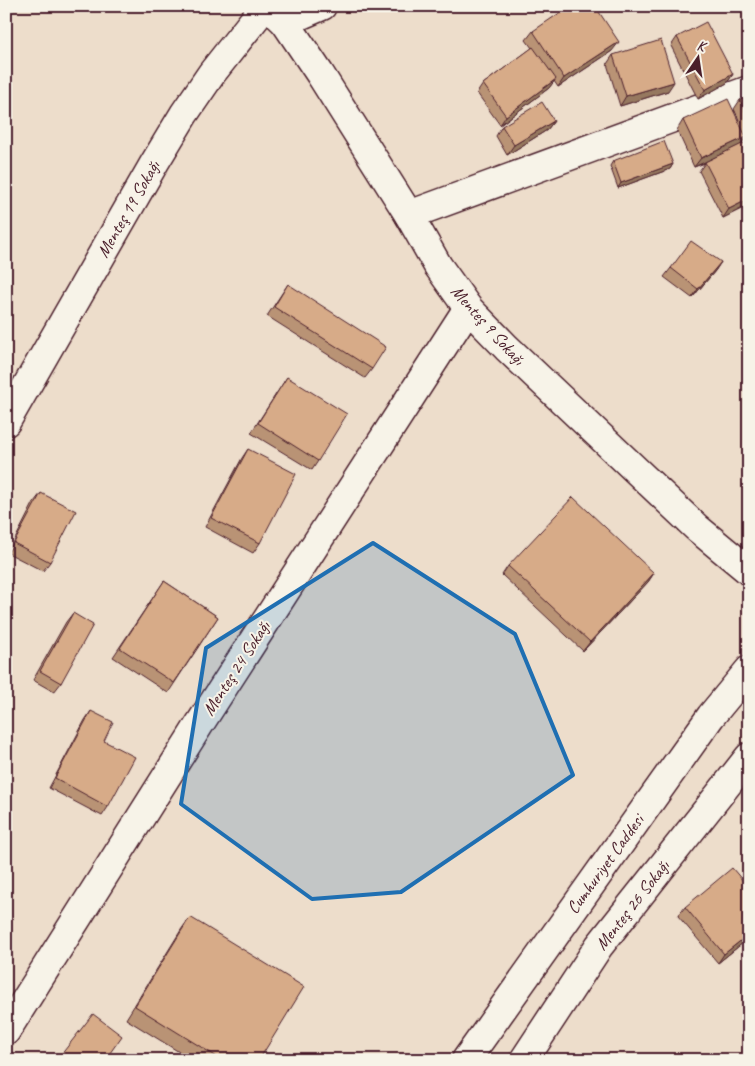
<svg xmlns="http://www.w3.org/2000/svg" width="755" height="1066" viewBox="0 0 755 1066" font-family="Caveat,sans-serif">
	<rect width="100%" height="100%" fill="#edddcb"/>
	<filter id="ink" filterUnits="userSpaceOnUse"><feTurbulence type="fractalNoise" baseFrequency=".02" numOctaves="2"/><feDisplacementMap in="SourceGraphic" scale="10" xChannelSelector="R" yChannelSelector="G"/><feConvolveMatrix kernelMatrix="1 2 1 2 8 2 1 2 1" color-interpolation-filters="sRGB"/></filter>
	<g filter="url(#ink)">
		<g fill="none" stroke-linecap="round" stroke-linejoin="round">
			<g stroke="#4a1f2b" stroke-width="31">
				<g id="street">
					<polyline points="268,6 285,22 320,74 409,215 438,266 468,308 507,348 697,528 749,571"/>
					<polyline points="285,22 322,6"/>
					<polyline points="409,215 749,90"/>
					<polyline points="6,422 155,162 184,114 212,73 265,6"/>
					<polyline points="6,1031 199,725 468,308"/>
					<polyline points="524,1060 599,946 749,757"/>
				</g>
			</g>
			<g stroke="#4a1f2b" stroke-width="31">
				<polyline id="secondary" points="466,1060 711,716 749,670"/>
			</g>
			<use href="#street" stroke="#f7f3e8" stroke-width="28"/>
			<use href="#secondary" stroke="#f7f3e8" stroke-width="28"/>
		</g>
		<g fill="#b99375" stroke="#4a1f2b">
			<polygon points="533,31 612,51 558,87 554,81 549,88 500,125 477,93 483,84 532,48 526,40"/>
			<polygon points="677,37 733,74 727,83 698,99 671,46"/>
			<polygon points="613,55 668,91 620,106 607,64"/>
			<polygon points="749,97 749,145 746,138 741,144 749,205 723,218 699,171 705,163 694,167 677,130 683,120 739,120 734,109 740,100"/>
			<polygon points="554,121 547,130 507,155 496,136 502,126"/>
			<polygon points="613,161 673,164 670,169 618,188 610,166"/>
			<polygon points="721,262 715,271 692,298 664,277 671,268"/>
			<polygon points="288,284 372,369 365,378 267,316"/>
			<polygon points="287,377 318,461 312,470 251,433"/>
			<polygon points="248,449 260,543 253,553 205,527 242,458"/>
			<polygon points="41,493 50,562 43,571 8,553 34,502"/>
			<polygon points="508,566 654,573 648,582 583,651 502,575"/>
			<polygon points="164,581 218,617 168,693 113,657"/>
			<polygon points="73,613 61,683 54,692 33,680 66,622"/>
			<polygon points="91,711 104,741 108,807 102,816 49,788 85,720"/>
			<polygon points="749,854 749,862 745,859"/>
			<polygon points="749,888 749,938 718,963 678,916 685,907"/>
			<polygon points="190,917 259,1060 192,1060 126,1019 181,930"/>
		</g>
		<g fill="#96785f" stroke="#4a1f2b">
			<polygon points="619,42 612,51 558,87 564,78"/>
			<polygon points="733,74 727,83 698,99 705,90"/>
			<polygon points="556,79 549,88 500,125 506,116"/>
			<polygon points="674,82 668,91 620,106 626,96"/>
			<polygon points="554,121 547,130 507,155 514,145"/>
			<polygon points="746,137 740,146 694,167 701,158"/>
			<polygon points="673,164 670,169 618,188 621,183"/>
			<polygon points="749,199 749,205 723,218 729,209"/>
			<polygon points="721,262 715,271 692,298 698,289"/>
			<polygon points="654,573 648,582 583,651 590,642"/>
			<polygon points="749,934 749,938 718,963 724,954"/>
		</g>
		<g fill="#d7ab88" stroke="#4a1f2b">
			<polygon points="570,6 595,6 619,42 564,78 533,31"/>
			<polygon points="706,22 733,74 705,90 677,37"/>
			<polygon points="661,40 674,82 626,96 613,55"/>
			<polygon points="533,47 556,79 506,116 483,84"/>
			<polygon points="749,97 749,120 740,100"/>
			<polygon points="728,99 746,137 701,158 683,120"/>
			<polygon points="542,102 554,121 514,145 502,126"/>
			<polygon points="664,141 673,164 621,183 613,161"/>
			<polygon points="744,143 749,151 749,199 729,209 705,162"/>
			<polygon points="691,241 721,262 698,289 671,268"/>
			<polygon points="288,284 386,347 372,369 274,307"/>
			<polygon points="287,377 347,414 318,461 258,423"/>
			<polygon points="248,449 296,474 260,543 211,518"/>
			<polygon points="41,493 76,511 50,562 14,543"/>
			<polygon points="573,497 654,573 590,642 508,566"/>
			<polygon points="164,581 218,617 174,683 120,648"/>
			<polygon points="73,613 93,625 61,683 40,671"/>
			<polygon points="91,711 113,722 104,741 135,757 108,807 55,778"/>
			<polygon points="732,868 749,888 749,934 724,954 685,907"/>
			<polygon points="190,917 304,987 259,1060 222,1060 135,1006"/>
			<polygon points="93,1014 122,1036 105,1060 57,1060"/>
		</g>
	</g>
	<path fill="#1f6fb2" fill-opacity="0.2" stroke="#1f6fb2" stroke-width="4" stroke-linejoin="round" d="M373,543L515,634L573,775L401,892L312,899L181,804L206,648Z"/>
	<g text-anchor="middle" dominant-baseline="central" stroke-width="4" stroke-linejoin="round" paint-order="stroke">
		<g font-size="18" fill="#4a1f2b" stroke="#f7f3e8">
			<text transform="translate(128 209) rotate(-60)">Menteş 19 Sokağı</text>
			<text transform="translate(488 325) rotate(48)">Menteş 9 Sokağı</text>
			<text transform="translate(236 668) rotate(-57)">Menteş 24 Sokağı</text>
			<text transform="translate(605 864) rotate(-54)">Cumhuriyet Caddesi</text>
			<text transform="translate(632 905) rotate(-52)">Menteş 26 Sokağı</text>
		</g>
	</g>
	<rect width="755" height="1066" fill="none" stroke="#f7f3e8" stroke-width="25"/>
	<rect x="12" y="12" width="730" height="1041" fill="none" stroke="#4a1f2b" stroke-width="2" filter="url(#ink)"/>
	<g transform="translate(698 58) rotate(13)" stroke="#f7f3e8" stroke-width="4" paint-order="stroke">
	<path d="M0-4L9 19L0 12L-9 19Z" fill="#4a1f2b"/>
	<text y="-8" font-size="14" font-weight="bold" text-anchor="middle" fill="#4a1f2b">K</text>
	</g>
</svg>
